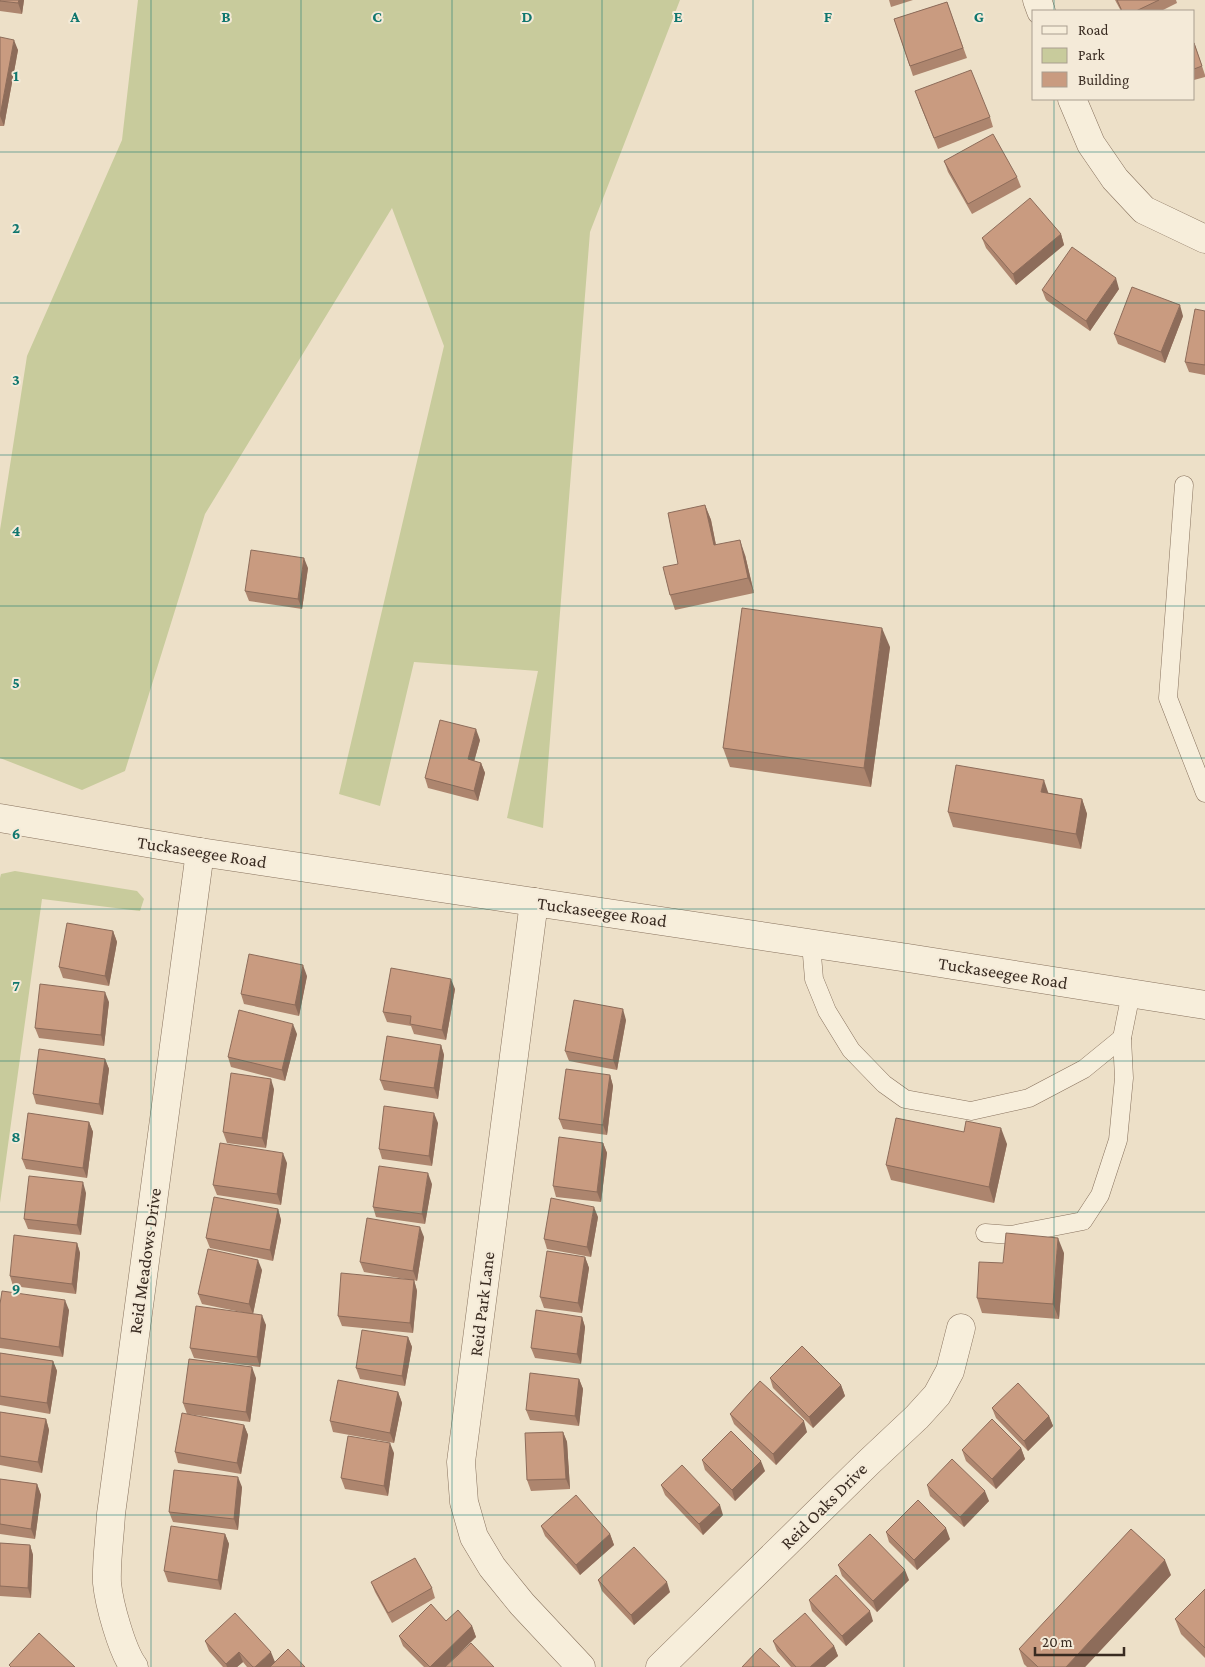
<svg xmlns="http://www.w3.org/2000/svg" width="1205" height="1667" viewBox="0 0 1205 1667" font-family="'Crimson Pro',serif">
	<rect width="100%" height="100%" fill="#ede0c8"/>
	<g fill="#c8cb9c">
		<polygon points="138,0 680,0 590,232 543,828 507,818 538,671 414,662 380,806 339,794 444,346 392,208 205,514 125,771 82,790 0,758 0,530 27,356 122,140"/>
		<polygon points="15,871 137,891 144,899 140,911 42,899 0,1203 0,878 1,874"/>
	</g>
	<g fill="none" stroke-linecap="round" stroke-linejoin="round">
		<g stroke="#88725e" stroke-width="19">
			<g id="service">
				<polyline points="1184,485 1168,698 1205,793"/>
				<polyline points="811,943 814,979 827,1011 851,1050 884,1084 905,1099 971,1111 1029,1098 1084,1069 1122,1038"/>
				<polyline points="985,1233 1011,1235 1083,1221 1100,1195 1118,1140 1124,1078 1122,1038 1131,993"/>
			</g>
		</g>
		<g stroke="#88725e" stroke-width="29">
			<g id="minor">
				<polyline points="1037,0 1041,11"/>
				<polyline points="1072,99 1091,144 1115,179 1144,210 1205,239"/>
				<polyline points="534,902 461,1462 464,1502 474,1537 492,1567 522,1604 581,1667"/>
				<path d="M134,1667C122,1651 109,1604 107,1583C106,1560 110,1536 111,1514L200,852"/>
				<polyline points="660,1667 868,1463 917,1417 937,1395 950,1371 961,1328"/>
			</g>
		</g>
		<g stroke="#88725e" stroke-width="29">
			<polyline id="tertiary" points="0,818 200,852 908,958 1205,1005"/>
		</g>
		<use href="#service" stroke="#f7eedb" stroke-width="18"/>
		<use href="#minor" stroke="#f7eedb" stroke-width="28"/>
		<use href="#tertiary" stroke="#f7eedb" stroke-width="28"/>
	</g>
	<g fill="#ad856e">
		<polygon points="0,0 24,0 22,14 0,11"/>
		<polygon points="889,0 913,0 891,7"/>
		<polygon points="1115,0 1176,0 1177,3 1161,11 1121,11"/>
		<polygon points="947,2 967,58 913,76 894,19"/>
		<polygon points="0,37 18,50 4,126 0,126"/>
		<polygon points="1194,42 1205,75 1205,77 1194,80"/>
		<polygon points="919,102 990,117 993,127 938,149"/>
		<polygon points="944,161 1017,177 1021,187 972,214 948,172"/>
		<polygon points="1061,234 1064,245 1016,285 986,248 982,238"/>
		<polygon points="1119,289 1090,331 1046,300 1042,290"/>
		<polygon points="1205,311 1205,375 1189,372 1185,362"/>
		<polygon points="1183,316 1165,363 1118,344 1114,334"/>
		<polygon points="705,505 711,520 716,545 745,555 754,593 675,610 670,595 678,564"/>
		<polygon points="308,568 302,609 249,601 245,591"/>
		<polygon points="890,647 871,787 730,767 723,748"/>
		<polygon points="480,740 474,761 481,763 485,773 478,801 428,788 425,778"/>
		<polygon points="1048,793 1082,799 1087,814 1081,849 953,827 948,812"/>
		<polygon points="113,931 117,942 109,986 63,978 59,967"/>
		<polygon points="307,976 299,1016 244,1004 241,994"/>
		<polygon points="455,989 446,1040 414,1034 411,1026 387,1022 383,1012"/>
		<polygon points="109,1002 104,1046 39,1038 35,1028"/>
		<polygon points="626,1020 617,1070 569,1061 565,1051"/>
		<polygon points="297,1034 285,1081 231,1067 228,1057"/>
		<polygon points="441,1045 444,1055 438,1099 384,1090 380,1080"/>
		<polygon points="105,1059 109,1069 103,1115 36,1104 33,1094"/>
		<polygon points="610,1075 613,1086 607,1135 563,1129 559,1119"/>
		<polygon points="274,1089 266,1148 227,1143 223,1132"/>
		<polygon points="89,1122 93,1132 87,1178 26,1169 22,1159"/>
		<polygon points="438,1123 432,1166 382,1159 379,1149"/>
		<polygon points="964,1132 1007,1144 994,1203 891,1180 886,1165"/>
		<polygon points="603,1143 607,1153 601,1202 556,1197 553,1186"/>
		<polygon points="287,1163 281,1205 217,1195 213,1185"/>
		<polygon points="432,1184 425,1224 376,1217 373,1207"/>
		<polygon points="86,1193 81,1235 28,1229 24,1219"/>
		<polygon points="278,1209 281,1220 273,1261 210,1248 206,1238"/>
		<polygon points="598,1217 591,1257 547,1249 544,1239"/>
		<polygon points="424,1237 417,1281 414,1280 417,1291 413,1333 342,1326 338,1316 411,1280 364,1272 360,1262"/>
		<polygon points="77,1243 80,1253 76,1294 13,1286 10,1276"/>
		<polygon points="1064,1253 1059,1319 982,1313 977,1298 1003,1263"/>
		<polygon points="585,1257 589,1268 582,1313 544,1308 540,1297"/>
		<polygon points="262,1270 253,1314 266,1325 260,1367 194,1358 190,1348 246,1313 202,1304 198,1294"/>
		<polygon points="0,1304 69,1310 63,1357 0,1348"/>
		<polygon points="582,1317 585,1327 581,1364 535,1358 531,1348"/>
		<polygon points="408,1337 412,1347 405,1386 360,1379 356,1368"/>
		<polygon points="0,1353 53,1361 57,1371 50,1414 0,1405"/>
		<polygon points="256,1378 250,1422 187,1414 183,1403"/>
		<polygon points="770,1378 841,1385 845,1396 813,1428 773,1388"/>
		<polygon points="579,1379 583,1389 579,1426 530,1420 526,1410"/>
		<polygon points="398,1392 402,1403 394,1443 333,1432 330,1421"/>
		<polygon points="992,1408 1049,1416 1053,1426 1028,1451 996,1418"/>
		<polygon points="0,1412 46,1419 49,1430 42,1473 0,1465"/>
		<polygon points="730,1414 807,1432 776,1465 734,1424"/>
		<polygon points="244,1425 248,1435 241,1474 178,1463 175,1452"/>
		<polygon points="563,1432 567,1442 570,1489 531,1491 527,1480"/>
		<polygon points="1021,1448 1025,1459 996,1489 966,1461 962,1450"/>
		<polygon points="394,1453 388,1496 345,1489 341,1478"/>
		<polygon points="702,1460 765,1471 735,1501 705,1470"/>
		<polygon points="0,1479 37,1484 41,1495 35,1539 0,1534"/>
		<polygon points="661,1485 723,1515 703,1535 665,1495"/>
		<polygon points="927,1485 989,1501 964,1527 930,1496"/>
		<polygon points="242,1487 238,1530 173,1522 169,1512"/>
		<polygon points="541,1526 610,1534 614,1545 580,1575 545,1536"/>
		<polygon points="886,1532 950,1539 917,1570 889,1542"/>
		<polygon points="225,1534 229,1544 221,1590 168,1582 164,1571"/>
		<polygon points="0,1543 30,1545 33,1555 31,1598 0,1596"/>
		<polygon points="838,1565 909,1580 877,1612 842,1576"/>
		<polygon points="1171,1575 1085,1667 1027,1667 1024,1664 1019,1649"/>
		<polygon points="598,1580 670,1592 634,1625 602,1591"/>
		<polygon points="371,1582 432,1588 435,1598 392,1623 375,1592"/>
		<polygon points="1205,1589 1205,1658 1181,1634 1175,1619"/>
		<polygon points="809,1600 873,1621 846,1646 812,1611"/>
		<polygon points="446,1621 472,1626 476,1637 445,1667 424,1667 403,1646 399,1636"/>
		<polygon points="205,1641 275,1662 305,1667 247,1667 243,1662 237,1667 223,1667 209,1651"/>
		<polygon points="773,1641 834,1646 838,1656 825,1667 791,1667 777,1651"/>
	</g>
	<g fill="#8d6c5a">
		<polygon points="19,0 24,0 22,14 18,3"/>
		<polygon points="14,40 18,50 4,126 0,116"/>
		<polygon points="1061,234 1064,245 1016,285 1013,274"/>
		<polygon points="1116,278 1119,289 1090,331 1086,321"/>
		<polygon points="1180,305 1183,316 1165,363 1161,352"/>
		<polygon points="705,505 711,520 719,561 714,545"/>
		<polygon points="740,540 745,555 754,593 748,578"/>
		<polygon points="304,558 308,568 302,609 298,599"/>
		<polygon points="882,628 890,647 871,787 864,768"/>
		<polygon points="476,729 480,740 472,769 468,759"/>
		<polygon points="481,763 485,773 478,801 474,791"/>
		<polygon points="1044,780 1049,795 1041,792"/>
		<polygon points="1082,799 1087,814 1081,849 1076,834"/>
		<polygon points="113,931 117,942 109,986 105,976"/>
		<polygon points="303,965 307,976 299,1016 295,1005"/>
		<polygon points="451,979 455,989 446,1040 442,1030"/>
		<polygon points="105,992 109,1002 104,1046 101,1035"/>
		<polygon points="623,1009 626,1020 617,1070 613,1060"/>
		<polygon points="293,1024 297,1034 285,1081 282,1070"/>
		<polygon points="441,1045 444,1055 438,1099 434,1088"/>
		<polygon points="105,1059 109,1069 103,1115 99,1104"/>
		<polygon points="610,1075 613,1086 607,1135 603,1125"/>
		<polygon points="271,1079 274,1089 266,1148 262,1138"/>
		<polygon points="434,1113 438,1123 432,1166 429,1156"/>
		<polygon points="89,1122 93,1132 87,1178 83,1168"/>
		<polygon points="1001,1128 1007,1144 994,1203 989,1187"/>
		<polygon points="603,1143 607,1153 601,1202 597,1192"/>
		<polygon points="283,1153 287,1163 281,1205 277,1194"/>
		<polygon points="428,1173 432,1184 425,1224 422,1214"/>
		<polygon points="83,1182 86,1193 81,1235 77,1225"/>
		<polygon points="594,1207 598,1217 591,1257 587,1247"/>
		<polygon points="278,1209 281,1220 273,1261 270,1250"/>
		<polygon points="420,1227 424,1237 417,1281 413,1271"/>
		<polygon points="1058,1238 1064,1253 1059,1319 1053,1304"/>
		<polygon points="77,1243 80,1253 76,1294 72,1284"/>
		<polygon points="585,1257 589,1268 582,1313 578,1303"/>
		<polygon points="258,1260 262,1270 253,1314 249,1304"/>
		<polygon points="414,1280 417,1291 413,1333 410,1323"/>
		<polygon points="65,1300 69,1310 63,1357 59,1347"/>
		<polygon points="262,1315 266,1325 260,1367 257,1357"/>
		<polygon points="582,1317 585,1327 581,1364 577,1354"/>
		<polygon points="408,1337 412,1347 405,1386 402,1376"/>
		<polygon points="53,1361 57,1371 50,1414 47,1403"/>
		<polygon points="252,1367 256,1378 250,1422 246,1412"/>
		<polygon points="579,1379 583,1389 579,1426 575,1416"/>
		<polygon points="841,1385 845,1396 813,1428 809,1417"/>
		<polygon points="398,1392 402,1403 394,1443 390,1433"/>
		<polygon points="1049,1416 1053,1426 1028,1451 1024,1441"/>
		<polygon points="46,1419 49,1430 42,1473 38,1462"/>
		<polygon points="804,1421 807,1432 776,1465 773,1454"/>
		<polygon points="244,1425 248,1435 241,1474 237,1463"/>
		<polygon points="563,1432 567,1442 570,1489 566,1479"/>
		<polygon points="390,1443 394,1453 388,1496 384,1486"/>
		<polygon points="1021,1448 1025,1459 996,1489 992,1479"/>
		<polygon points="761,1461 765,1471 735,1501 732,1490"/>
		<polygon points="238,1477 242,1487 238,1530 234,1519"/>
		<polygon points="37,1484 41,1495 35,1539 31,1529"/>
		<polygon points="985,1491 989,1501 964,1527 960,1517"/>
		<polygon points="720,1505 723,1515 703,1535 699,1524"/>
		<polygon points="946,1528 950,1539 917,1570 914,1560"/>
		<polygon points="225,1534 229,1544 221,1590 218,1580"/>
		<polygon points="610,1534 614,1545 580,1575 576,1565"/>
		<polygon points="30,1545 33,1555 31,1598 28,1588"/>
		<polygon points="1165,1560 1171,1575 1085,1667 1066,1667"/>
		<polygon points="905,1570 909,1580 877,1612 873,1601"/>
		<polygon points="667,1582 670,1592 634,1625 631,1615"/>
		<polygon points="870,1611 873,1621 846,1646 842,1636"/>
		<polygon points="472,1626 476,1637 445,1667 430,1667"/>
		<polygon points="834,1646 838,1656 825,1667 810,1667"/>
		<polygon points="239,1652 243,1662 237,1667 227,1667 226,1664"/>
		<polygon points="271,1652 275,1662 270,1667 255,1667"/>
	</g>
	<g fill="#c99b80" stroke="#8d6c5a">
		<polygon points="0,0 19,0 18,3 0,1"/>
		<polygon points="1117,0 1159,0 1136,11 1122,11"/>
		<polygon points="947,2 963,48 910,66 894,19"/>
		<polygon points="0,37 14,40 0,116"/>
		<polygon points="1194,43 1202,66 1194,69"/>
		<polygon points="971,70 990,117 934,138 915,91"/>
		<polygon points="993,134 1017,177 968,204 944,161"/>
		<polygon points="1030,198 1061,234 1013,274 982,238"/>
		<polygon points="1072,247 1116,278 1086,321 1042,290"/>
		<polygon points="1132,287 1180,305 1161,352 1114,334"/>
		<polygon points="1195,309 1205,311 1205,365 1185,362"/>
		<polygon points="705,505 714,545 740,540 748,578 670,595 663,567 678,564 668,513"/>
		<polygon points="251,550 304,558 298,599 245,591"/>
		<polygon points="742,608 882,628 864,768 723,748"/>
		<polygon points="440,720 476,729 468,759 481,763 474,791 425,778"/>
		<polygon points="956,765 1044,780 1041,792 1082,799 1076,834 948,812"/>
		<polygon points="67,923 113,931 105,976 59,967"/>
		<polygon points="249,954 303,965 295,1005 241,994"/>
		<polygon points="391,968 451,979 442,1030 410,1024 411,1016 383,1012"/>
		<polygon points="40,984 105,992 101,1035 35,1028"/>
		<polygon points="574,1000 623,1009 613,1060 565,1051"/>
		<polygon points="239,1010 293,1024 282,1070 228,1057"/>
		<polygon points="387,1036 441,1045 434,1088 380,1080"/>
		<polygon points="39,1049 105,1059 99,1104 33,1094"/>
		<polygon points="566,1069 610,1075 603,1125 559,1119"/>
		<polygon points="231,1073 271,1079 262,1138 223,1132"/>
		<polygon points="384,1106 434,1113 429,1156 379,1149"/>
		<polygon points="28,1113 89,1122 83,1168 22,1159"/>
		<polygon points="896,1118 964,1132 966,1121 1001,1128 989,1187 886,1165"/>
		<polygon points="559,1137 603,1143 597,1192 553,1186"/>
		<polygon points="220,1143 283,1153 277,1194 213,1185"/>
		<polygon points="379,1166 428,1173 422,1214 373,1207"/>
		<polygon points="29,1176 83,1182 77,1225 24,1219"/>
		<polygon points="214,1197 278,1209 270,1250 206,1238"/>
		<polygon points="551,1198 594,1207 587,1247 544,1239"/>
		<polygon points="367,1218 420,1227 413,1271 360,1262"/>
		<polygon points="1006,1233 1058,1238 1053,1304 977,1298 979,1262 1003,1263"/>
		<polygon points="14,1235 77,1243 72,1284 10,1276"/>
		<polygon points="208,1249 258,1260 249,1304 198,1294"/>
		<polygon points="547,1251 585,1257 578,1303 540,1297"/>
		<polygon points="341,1273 414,1280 410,1323 338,1316"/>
		<polygon points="2,1291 65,1300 59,1347 0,1338 0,1304"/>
		<polygon points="196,1306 262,1315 257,1357 190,1348"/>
		<polygon points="536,1310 582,1317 577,1354 531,1348"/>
		<polygon points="362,1330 408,1337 402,1376 356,1368"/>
		<polygon points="802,1346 841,1385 809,1417 770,1378"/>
		<polygon points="0,1353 53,1361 47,1403 0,1396"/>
		<polygon points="189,1359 252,1367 246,1412 183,1403"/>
		<polygon points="530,1373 579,1379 575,1416 526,1410"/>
		<polygon points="338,1380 398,1392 390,1433 330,1421"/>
		<polygon points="760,1381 804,1421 773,1454 730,1414"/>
		<polygon points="1018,1383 1049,1416 1024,1441 992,1408"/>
		<polygon points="0,1412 46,1419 38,1462 0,1456"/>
		<polygon points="182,1413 244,1425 237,1463 175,1452"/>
		<polygon points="992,1419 1021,1448 992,1479 962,1450"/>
		<polygon points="731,1431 761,1461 732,1490 702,1460"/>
		<polygon points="563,1432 566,1479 527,1480 525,1433"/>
		<polygon points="348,1436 390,1443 384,1486 341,1478"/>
		<polygon points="952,1459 985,1491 960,1517 927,1485"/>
		<polygon points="682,1465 720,1505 699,1524 661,1485"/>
		<polygon points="174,1470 238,1477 234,1519 169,1512"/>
		<polygon points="0,1479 37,1484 31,1529 0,1524"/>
		<polygon points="576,1495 610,1534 576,1565 541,1526"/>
		<polygon points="918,1500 946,1528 914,1560 886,1532"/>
		<polygon points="171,1526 225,1534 218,1580 164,1571"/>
		<polygon points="1131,1529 1165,1560 1066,1667 1038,1667 1019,1649"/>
		<polygon points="870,1534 905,1570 873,1601 838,1565"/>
		<polygon points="0,1543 30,1545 28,1588 0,1586"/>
		<polygon points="634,1547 667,1582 631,1615 598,1580"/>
		<polygon points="415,1558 432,1588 388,1613 371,1582"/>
		<polygon points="836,1575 870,1611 842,1636 809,1600"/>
		<polygon points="1205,1589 1205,1648 1175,1619"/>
		<polygon points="431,1604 446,1621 458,1610 472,1626 430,1667 399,1636"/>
		<polygon points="235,1613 271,1652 255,1667 253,1667 239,1652 226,1664 205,1641"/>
		<polygon points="805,1613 834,1646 810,1667 796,1667 773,1641"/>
		<polygon points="39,1633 75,1667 11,1667 9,1665"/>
		<polygon points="471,1643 494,1667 445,1667"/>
		<polygon points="760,1648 780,1667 742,1667"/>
		<polygon points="288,1649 305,1667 270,1667"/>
	</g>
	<path fill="none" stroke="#0f766e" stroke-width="1" stroke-opacity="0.55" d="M151,0V1667M301,0V1667M452,0V1667M602,0V1667M753,0V1667M904,0V1667M1054,0V11M1054,99V1667M0,152H1205M0,303H1205M0,455H1205M0,606H1205M0,758H1205M0,909H1205M0,1061H1205M0,1212H1205M0,1364H1205M0,1515H1205"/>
	<g text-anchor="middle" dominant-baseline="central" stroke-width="4" stroke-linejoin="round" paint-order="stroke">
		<g font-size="18" fill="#392b21" stroke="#f4ead8">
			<text transform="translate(202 852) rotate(9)">Tuckaseegee Road</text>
			<text transform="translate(602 912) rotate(8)">Tuckaseegee Road</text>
			<text transform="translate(1003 973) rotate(9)">Tuckaseegee Road</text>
			<text transform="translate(145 1261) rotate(-82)">Reid Meadows Drive</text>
			<text transform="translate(482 1304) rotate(-83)">Reid Park Lane</text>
			<text transform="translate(824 1506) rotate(-45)">Reid Oaks Drive</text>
		</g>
	</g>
	<g font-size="16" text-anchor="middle" font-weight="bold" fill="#0f766e" stroke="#f4ead8" stroke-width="4" stroke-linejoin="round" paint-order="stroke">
		<text x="75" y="22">A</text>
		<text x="226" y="22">B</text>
		<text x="377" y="22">C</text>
		<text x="527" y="22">D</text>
		<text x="678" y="22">E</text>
		<text x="828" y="22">F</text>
		<text x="979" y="22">G</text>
		<text x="16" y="81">1</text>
		<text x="16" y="233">2</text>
		<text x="16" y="385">3</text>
		<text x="16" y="536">4</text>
		<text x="16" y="688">5</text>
		<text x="16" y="839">6</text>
		<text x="16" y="991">7</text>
		<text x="16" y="1142">8</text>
		<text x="16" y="1294">9</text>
	</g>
	<rect x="1032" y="10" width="162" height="90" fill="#f4ead8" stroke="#a99e8f"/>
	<rect x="1042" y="26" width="25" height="8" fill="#f7eedb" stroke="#a99e8f"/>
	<text x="1078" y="35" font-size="15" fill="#392b21">Road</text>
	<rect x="1042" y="48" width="25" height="15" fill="#c8cb9c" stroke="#a99e8f"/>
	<text x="1078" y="60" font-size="15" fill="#392b21">Park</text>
	<rect x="1042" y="72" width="25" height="15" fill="#c99b80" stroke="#a99e8f"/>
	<text x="1078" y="85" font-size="15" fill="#392b21">Building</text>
	<path d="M1035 1647v8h89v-8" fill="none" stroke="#392b21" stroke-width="2.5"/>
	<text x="1042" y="1647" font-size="15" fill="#392b21" stroke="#f4ead8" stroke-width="4" paint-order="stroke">20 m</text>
</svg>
